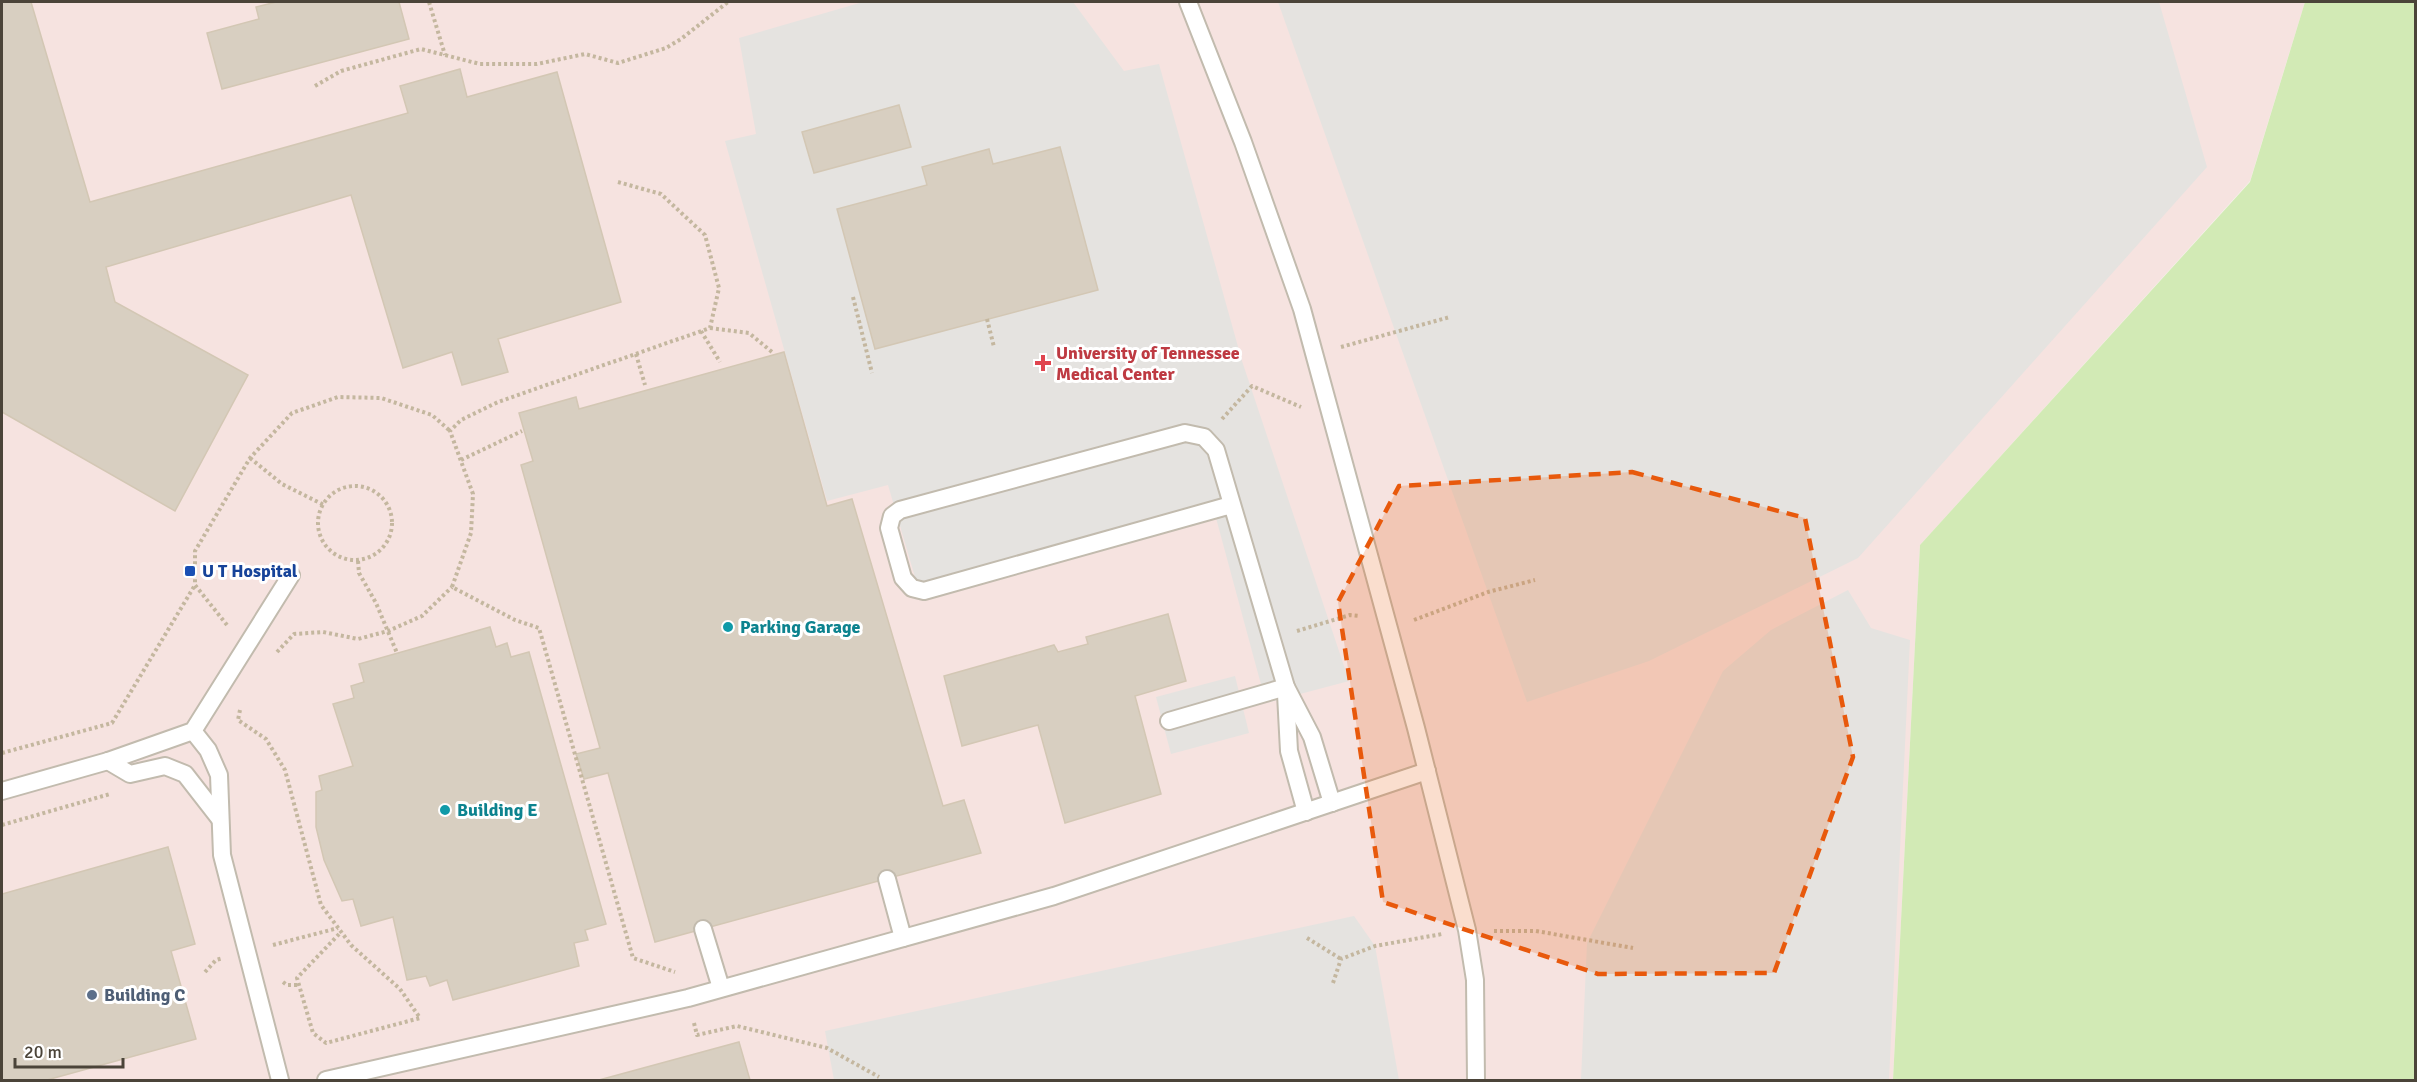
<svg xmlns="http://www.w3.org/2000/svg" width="2417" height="1082" viewBox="0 0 2417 1082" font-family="Signika,sans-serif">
	<rect width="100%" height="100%" fill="#f6f3ec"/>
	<polygon fill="#f6e3e0" points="2,2 2305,2 2250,181 1920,545 1893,1080 2,1080"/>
	<polygon fill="#d2eab5" points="2305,2 2415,2 2415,1080 1893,1080 1920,545 2250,182"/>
	<g fill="#e5e3e0">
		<polygon points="863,2 1073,2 1124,71 1159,64 1242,361 1349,681 1266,703 1216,518 922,601 888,485 827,501 725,141 756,134 739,38"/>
		<polygon points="1278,2 2159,2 2207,167 1858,558 1649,661 1527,702"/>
		<polygon points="1848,590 1871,628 1910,640 1889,1080 1581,1080 1587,943 1723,671 1771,630"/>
		<polygon points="1235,676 1249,733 1171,754 1156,697"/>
		<polygon points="1354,916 1375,946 1399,1080 834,1080 825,1031"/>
	</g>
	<g fill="#d8cfc1" stroke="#d3c7b4" stroke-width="1.5">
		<polygon points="2,2 31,2 90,202 408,113 400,86 460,69 467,97 557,72 621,302 498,339 508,372 462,385 452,352 403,368 351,195 106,267 115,302 248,375 175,511 2,412"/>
		<polygon points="276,2 399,2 409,39 222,89 207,33 259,19 256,7"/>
		<polygon points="899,105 911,147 814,173 802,132"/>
		<polygon points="1060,147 1098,290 875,349 837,209 927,185 922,167 989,149 993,164"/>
		<polygon points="784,352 827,506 852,499 943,806 964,800 981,853 655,942 608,773 584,779 576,754 600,748 521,465 533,461 519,413 576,397 579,409"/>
		<polygon points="1168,614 1186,681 1135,696 1161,794 1065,823 1038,725 962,746 944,676 1054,645 1058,652 1088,644 1086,637"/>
		<polygon points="490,627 496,647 507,643 511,657 529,652 606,924 585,930 588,940 574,943 579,966 453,1000 447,980 430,986 426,976 407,980 393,917 361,926 353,899 342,901 324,860 316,827 316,792 322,790 319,776 353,766 333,704 354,698 351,686 364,682 359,664"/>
		<polygon points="168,847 195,944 171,951 196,1039 47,1080 2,1080 2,894"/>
		<polygon points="739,1042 750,1080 599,1080"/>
	</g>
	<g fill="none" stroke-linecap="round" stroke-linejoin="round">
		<g stroke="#c2bbae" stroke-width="20">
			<g id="service">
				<polyline points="1188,2 1243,142 1302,309 1416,728 1467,930 1475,980 1476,1080"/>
				<polyline points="1231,505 924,591 912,588 903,578 889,528 892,516 900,510 1185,433 1204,437 1216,450 1286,687 1312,737 1332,803"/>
				<polyline points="1286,694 1289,751 1306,812"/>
				<polyline points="1169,721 1286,687"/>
				<polyline points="193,731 208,750 219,775 222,855 280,1080"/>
				<polyline points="108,761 130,774 165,766 185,774 220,819"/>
				<polyline points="2,791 108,761 193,731 291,575"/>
				<polyline points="887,879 903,938"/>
				<polyline points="703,929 721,988"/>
				<polyline points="326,1080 688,998 1054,896 1427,771"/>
			</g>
		</g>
		<g stroke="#c4b79f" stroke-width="4" stroke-dasharray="3 3" stroke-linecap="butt">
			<polyline points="429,2 445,55"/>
			<polyline points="315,86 341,71 421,49 480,64 537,64 585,54 618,63 666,48 681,39 728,2"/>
			<polyline points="618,182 661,194 705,235 719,288 710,328 498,402 461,420 450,431 473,494 471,533 452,587 515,620 539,628 633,958 675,972"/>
			<polyline points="853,297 872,373"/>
			<polyline points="987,319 994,347"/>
			<polyline points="710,328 749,333 772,352"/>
			<polyline points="701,331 720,362"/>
			<polyline points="1341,347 1450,317"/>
			<polyline points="636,354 645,385"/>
			<polyline points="1222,419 1252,386 1301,407"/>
			<polyline points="250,458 282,484 324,505"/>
			<polyline points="461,460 522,431"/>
			<circle cx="355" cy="523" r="37"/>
			<polyline points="358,561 359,573 376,603 397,653"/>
			<polyline points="1414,620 1488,592 1535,580"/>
			<polyline points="227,625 195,585 195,551 250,458 292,413 338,397 381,398 432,415 450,431"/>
			<polyline points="1297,631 1350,615 1360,616"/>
			<polyline points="277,652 294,634 323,632 358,639 388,631 422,616 452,587"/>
			<polyline points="240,710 238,720 266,739 285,770 321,905 351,945 400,989 420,1018 326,1043 313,1033 297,978 341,932"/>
			<polyline points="2,753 112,723 195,585"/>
			<polyline points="2,825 110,794"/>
			<polyline points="1494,931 1536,931 1633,948"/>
			<polyline points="1307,938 1341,959"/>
			<polyline points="273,945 338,928"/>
			<polyline points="205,972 216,960 223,958"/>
			<polyline points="283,982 287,985 299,985"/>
			<polyline points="1333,983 1341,959 1375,946 1442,934"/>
			<polyline points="694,1023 697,1035 737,1026 827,1048 879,1077"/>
		</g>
		<use href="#service" stroke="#fff" stroke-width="16"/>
	</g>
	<path fill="#e8590c" fill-opacity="0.2" stroke="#e8590c" stroke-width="4.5" stroke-dasharray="12 8" stroke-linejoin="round" d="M1632,472L1805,518L1853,757L1774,973L1598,974L1383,902L1338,602L1399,486Z"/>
	<path fill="#e0444e" stroke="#fff" stroke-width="2" d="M1040 354h6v6h6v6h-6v6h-6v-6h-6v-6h6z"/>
	<rect fill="#1a4fb4" stroke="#fff" stroke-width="2" x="184" y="565" width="12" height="12" rx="3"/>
	<g fill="#0f9aa8" stroke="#fff" stroke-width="2">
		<circle cx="728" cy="627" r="6"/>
		<circle cx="445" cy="810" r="6"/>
	</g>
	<circle fill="#5c6f8a" stroke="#fff" stroke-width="2" cx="92" cy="995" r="6"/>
	<g text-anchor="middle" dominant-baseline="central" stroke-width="6" stroke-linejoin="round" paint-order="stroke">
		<g font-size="18" font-weight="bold" fill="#be3a42" stroke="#fff" text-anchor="start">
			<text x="1056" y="353">University of Tennessee<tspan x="1056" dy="21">Medical Center</tspan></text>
		</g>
		<g font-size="18" font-weight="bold" fill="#164399" stroke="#fff" text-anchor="start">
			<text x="202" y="571">U T Hospital</text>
		</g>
		<g font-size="18" font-weight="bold" fill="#0d838f" stroke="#fff" text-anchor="start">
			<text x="740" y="627">Parking Garage</text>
			<text x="457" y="810">Building E</text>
		</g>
		<g font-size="18" font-weight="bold" fill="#4e5e75" stroke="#fff" text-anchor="start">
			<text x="104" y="995">Building C</text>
		</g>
	</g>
	<rect width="2417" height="1082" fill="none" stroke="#4b4439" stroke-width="6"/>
	<path d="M15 1058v9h108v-9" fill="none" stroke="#4b4439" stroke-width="3"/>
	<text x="24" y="1058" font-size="18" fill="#4b4439" stroke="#ffffff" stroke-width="4.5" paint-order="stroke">20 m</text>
</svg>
